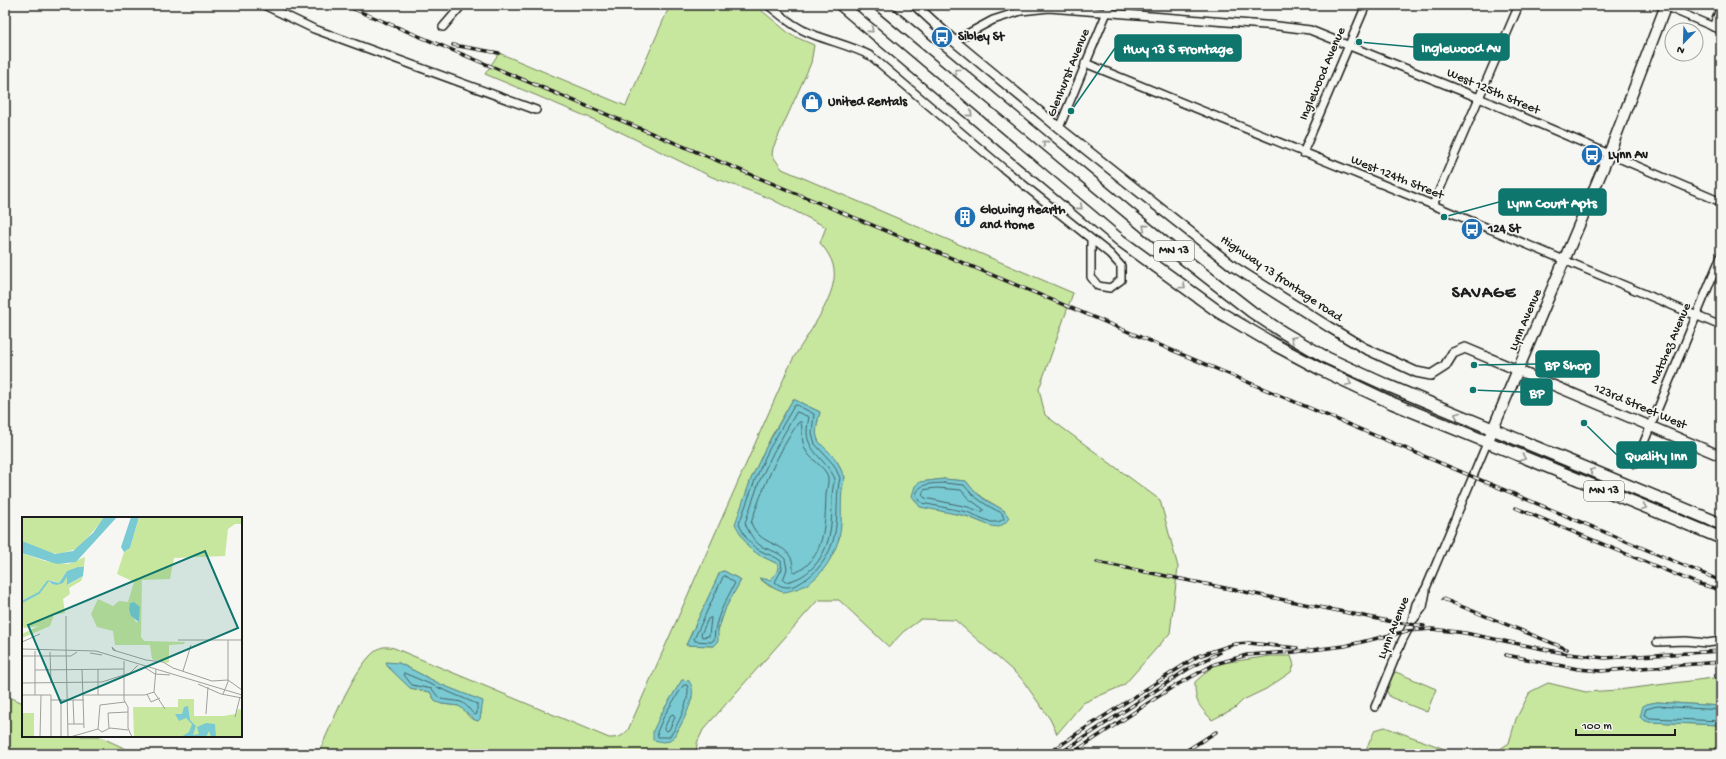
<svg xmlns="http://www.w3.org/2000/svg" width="1726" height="759" viewBox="0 0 1726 759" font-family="'Gochi Hand',sans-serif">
	<rect width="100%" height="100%" fill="#f6f6f2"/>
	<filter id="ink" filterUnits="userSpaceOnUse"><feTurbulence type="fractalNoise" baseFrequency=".025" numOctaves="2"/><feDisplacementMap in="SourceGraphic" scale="8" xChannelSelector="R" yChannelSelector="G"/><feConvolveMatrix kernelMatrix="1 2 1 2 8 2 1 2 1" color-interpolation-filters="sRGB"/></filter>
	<g filter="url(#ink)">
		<g fill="#c8e79e" stroke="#72825d" fill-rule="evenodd">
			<path d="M670,5H755L791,35L814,45L811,63L773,148L772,155L782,169L1073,293L1039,389L1045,415L1160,500L1178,567L1170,633L1124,685L1083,703L1057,734L1050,719L1021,678L955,620L921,619L903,632L889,647L839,600H818L703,730L697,743L696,754H318C330,729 356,660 380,648C385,646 389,647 394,648L609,738C618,738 622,737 628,730L781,385C785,376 789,366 794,357C807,336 831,303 834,279C836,265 829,253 820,243L826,227L769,198L712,177L602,123L485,74L499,53L626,106ZM793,399L820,412C810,448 822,439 838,463C840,468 842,473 845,477L841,489L839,539L833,552L783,592L769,586L760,579L770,580C775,575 779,571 778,564L759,555L742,506L751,479L771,437ZM944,479L966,481C976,495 990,502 1005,511L991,526L966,516L933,509L920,482ZM724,571L741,580L726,607L713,646L686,645L720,572ZM399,663L442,685L482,701L481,714L478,721L475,720L469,717L463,708L459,706L442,704L434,699L430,692L410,688L388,666ZM682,680L689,681L692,698L676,735L670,741L658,721L661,714Z"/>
			<path d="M1271,656H1291L1294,665L1291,672L1266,689L1243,700L1235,708L1212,720C1198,705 1195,702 1195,682L1215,664Z"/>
			<polygon points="1396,672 1436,689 1427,712 1390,697 1386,690 1392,675"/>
			<polygon points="1721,677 1721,706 1657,702 1647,704 1649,722 1721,725 1721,754 1493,754 1509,743 1516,719 1530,692 1548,683 1586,692 1618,690"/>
			<polygon points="5,695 23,703 23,736 98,736 137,754 5,754"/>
			<polygon points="1385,727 1450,751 1461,754 1364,754 1375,730"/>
		</g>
		<g fill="#7acad3" stroke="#54848a">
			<path d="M793,399L820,412C810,448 822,439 838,463C840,468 842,473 845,477C838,497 844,518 839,538C833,560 816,586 792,590C790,591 785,592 783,592C775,590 766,583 759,578L770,580C775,575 779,571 778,564L759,555L748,547L735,524L751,479L765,449Z"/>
			<path d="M944,479L966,481C971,488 977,494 984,499C994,506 1004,507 1009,518L1005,523L999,527L991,526L966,516L920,507L912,496L915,486L920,482Z"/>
			<polygon points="724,571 741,580 726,607 718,629 718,641 713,646 686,645 720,572"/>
			<polygon points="386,662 399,663 442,685 483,701 480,719 478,721 475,720 459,706 442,704 436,702 430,692 410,688 387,666"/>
			<path d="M682,680L689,681C692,686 693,690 692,696C691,707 678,733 670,741L663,742L653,740V731L661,714Z"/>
			<polygon points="1657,702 1721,706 1721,725 1649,722 1643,720 1640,717 1643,706 1647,704"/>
		</g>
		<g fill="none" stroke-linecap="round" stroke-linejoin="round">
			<g stroke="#426265" stroke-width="1">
				<path d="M797,405L814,414L812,433L815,444L834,465L840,478C836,494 838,509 836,525C834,549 821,571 800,583C792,588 782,589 775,582L782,569L781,561C775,556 768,555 761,551C750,546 744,535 739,524L755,480L768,451L794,406Z"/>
				<path d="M797,412L809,417C808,422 807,427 807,433C808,452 828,462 835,479C830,494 833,509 831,524C829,551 813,578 785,582L783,580L787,569L785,559C780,553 773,551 765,548C755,544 749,533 745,523L759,482L773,453Z"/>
				<path d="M801,422C803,431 801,440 805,449C810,460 825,466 828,477C829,482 826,490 826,496C825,524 825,559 795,573L793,572C795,539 762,551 751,523C763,487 777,454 798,423Z"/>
				<path d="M944,483L964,485C974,498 987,506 1002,513L1004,519L998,522H991L967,512L922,503L916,496C918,482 933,484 944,483Z"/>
				<polygon points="937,488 961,490 968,498 983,509 983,511 981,512 968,507 925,498 922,495 924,490"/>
				<path d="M725,576L735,583C725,603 715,617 714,640L711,642L695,641L694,639L723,577Z"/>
				<polygon points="711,618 709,636 702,637 701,634 708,619"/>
				<path d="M404,673L477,704V714L475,715C470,712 468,705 461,702C454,700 446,701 439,698L432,689L412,685L404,675Z"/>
				<path d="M684,685H687C692,696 677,728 669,737H658L657,732L664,716Z"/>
				<polyline points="1721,710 1657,706 1646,709 1644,715 1650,718 1721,721"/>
				<polygon points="671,715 673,714 675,717 669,730 666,731 664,729"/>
			</g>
			<g stroke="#1c1c1c" stroke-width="10">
				<g id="minor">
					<polyline points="264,5 314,29 536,110"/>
					<path d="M768,5C782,16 795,28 812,34C832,42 852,46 871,56L1004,169L1110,254L1121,266V280L1110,288L1098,286L1091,277V240"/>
					<polyline points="1662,5 1721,30"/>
					<polyline points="443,27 462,5"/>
					<polyline points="1713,27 1721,7"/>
					<polyline points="954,41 993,20 1021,11 1049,8 1278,26 1310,30 1479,98 1721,202"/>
					<polyline points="1085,63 1433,205 1721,326"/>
					<polyline points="1059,128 1110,5"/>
					<polyline points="1303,153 1366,5"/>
					<polyline points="1433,205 1519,5"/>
					<polyline points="1635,464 1721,256"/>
					<polyline points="1414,619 1423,607 1426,591"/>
					<polyline points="1657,642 1686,641 1707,643 1721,641"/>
					<polyline points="1375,707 1402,641 1411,624 1416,604 1426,588 1487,443"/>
				</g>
			</g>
			<g stroke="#1c1c1c" stroke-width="12">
				<polyline id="tertiary" points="915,5 954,41 1059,128 1234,267 1329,327 1364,348 1416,372 1431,375 1445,366 1453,353 1465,348 1721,456"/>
			</g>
			<g stroke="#1c1c1c" stroke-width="13">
				<polyline id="secondary" points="1487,443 1609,154 1666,5"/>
			</g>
			<g stroke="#1c1c1c" stroke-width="14">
				<g id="trunk">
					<polyline points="841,5 1121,241 1219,312 1277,346 1322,370 1392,403 1721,538"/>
					<polyline points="879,5 1179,255 1252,312 1284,333 1327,358 1384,384 1721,524"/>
				</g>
			</g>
			<use href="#minor" stroke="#f6f6f2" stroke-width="7"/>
			<use href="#tertiary" stroke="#f6f6f2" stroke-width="9"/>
			<use href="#secondary" stroke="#f6f6f2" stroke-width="10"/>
			<use href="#trunk" stroke="#f6f6f2" stroke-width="11"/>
			<g stroke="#1c1c1c" stroke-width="3.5">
				<g id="rail">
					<polyline points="344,5 1093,317 1721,581"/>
					<polyline points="453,45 499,53"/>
					<polyline points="1516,508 1696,583 1721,590"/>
					<polyline points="1097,562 1393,622 1424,626"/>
					<polyline points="1443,599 1567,649"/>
					<polyline points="1506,655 1578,669 1601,671 1721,662"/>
					<polyline points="1715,676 1721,676"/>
					<polyline points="1048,754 1078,733 1198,656 1235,644 1249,643 1297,648"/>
					<polyline points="1059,754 1188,669 1219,653"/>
					<polyline points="1071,754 1171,688 1215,664 1247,655 1294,652 1345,646 1407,631 1432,629 1465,633 1568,654 1605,658 1721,651"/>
					<polyline points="1181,754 1216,732"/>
				</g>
			</g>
			<use href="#rail" stroke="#f6f6f2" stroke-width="2" stroke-dasharray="6" stroke-linecap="butt"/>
		</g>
		<defs><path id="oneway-chevron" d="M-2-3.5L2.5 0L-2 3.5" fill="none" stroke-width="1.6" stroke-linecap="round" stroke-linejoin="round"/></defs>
		<g stroke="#949492">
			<use href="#oneway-chevron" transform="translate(871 30) rotate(40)"/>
			<use href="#oneway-chevron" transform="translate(957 71) rotate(-141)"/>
			<use href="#oneway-chevron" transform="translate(970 114) rotate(40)"/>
			<use href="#oneway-chevron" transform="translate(1045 143) rotate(-140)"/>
			<use href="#oneway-chevron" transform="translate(1080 207) rotate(40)"/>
			<use href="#oneway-chevron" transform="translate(1145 227) rotate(-140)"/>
			<use href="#oneway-chevron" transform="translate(1183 286) rotate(36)"/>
			<use href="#oneway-chevron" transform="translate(1293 339) rotate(-151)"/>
			<use href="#oneway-chevron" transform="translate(1349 383) rotate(25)"/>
			<use href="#oneway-chevron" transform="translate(1457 415) rotate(-157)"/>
			<use href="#oneway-chevron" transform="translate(1523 458) rotate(22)"/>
			<use href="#oneway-chevron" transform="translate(1592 471) rotate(-158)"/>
			<use href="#oneway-chevron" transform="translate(1644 507) rotate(22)"/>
		</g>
	</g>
	<defs>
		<g id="bus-disc" transform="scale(1.15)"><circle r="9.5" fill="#1f6fb2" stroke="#f6f6f2"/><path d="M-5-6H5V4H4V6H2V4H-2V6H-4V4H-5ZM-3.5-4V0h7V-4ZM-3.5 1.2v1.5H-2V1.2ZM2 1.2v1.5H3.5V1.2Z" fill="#fff"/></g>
		<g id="shop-disc" transform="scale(1.15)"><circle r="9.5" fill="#1f6fb2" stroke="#f6f6f2"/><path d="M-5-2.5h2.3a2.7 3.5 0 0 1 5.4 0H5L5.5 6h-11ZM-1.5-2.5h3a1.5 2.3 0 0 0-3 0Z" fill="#fff"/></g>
		<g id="building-disc" transform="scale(1.15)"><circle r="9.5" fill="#1f6fb2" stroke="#f6f6f2"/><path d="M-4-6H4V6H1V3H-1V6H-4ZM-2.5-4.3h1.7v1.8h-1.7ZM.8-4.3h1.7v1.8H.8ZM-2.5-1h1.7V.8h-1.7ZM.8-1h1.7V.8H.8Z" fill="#fff"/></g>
	</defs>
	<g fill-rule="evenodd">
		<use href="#bus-disc" x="942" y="37"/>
		<use href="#shop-disc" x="812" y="102"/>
		<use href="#bus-disc" x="1592" y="155"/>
		<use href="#building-disc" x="965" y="217"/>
		<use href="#bus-disc" x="1472" y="229"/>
	</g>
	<g text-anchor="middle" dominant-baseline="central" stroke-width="3.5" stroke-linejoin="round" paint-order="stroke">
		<g fill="#f6f6f2" stroke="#5d5d5c" stroke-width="1">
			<rect x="1154" y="241" width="40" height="20" rx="3"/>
			<rect x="1584" y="481" width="40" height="20" rx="3"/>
		</g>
		<g font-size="12" font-weight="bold" fill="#1c1c1c">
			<text x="1174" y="251">MN 13</text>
			<text x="1604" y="491">MN 13</text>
		</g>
		<g font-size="13" font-weight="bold" fill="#1c1c1c" stroke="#f6f6f2" text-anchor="start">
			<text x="958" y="37">Sibley St</text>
			<text x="828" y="102">United Rentals</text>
			<text x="1608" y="155">Lynn Av</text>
			<text x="980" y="210">Glowing Hearth<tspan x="980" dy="15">and Home</tspan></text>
			<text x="1488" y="229">124 St</text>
		</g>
		<g font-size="13" fill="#1c1c1c" stroke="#f6f6f2">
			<text transform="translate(1069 73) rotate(-68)">Glenhurst Avenue</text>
			<text transform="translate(1323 74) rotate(-67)">Inglewood Avenue</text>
			<text transform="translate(1493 92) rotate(23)">West 125th Street</text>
			<text transform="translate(1397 178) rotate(22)">West 124th Street</text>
			<text transform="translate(1281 279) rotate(34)">Highway 13 frontage road</text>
			<text transform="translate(1526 320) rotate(-67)">Lynn Avenue</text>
			<text transform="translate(1671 344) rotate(-67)">Natchez Avenue</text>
			<text transform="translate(1640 407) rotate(23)">123rd Street West</text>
			<text transform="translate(1394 628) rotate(-68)">Lynn Avenue</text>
		</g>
		<g font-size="17" font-weight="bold" letter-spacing="1" fill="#1c1c1c" stroke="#f6f6f2">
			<text x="1484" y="294">SAVAGE</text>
		</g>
	</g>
	<g transform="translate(22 517)">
		<rect width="220" height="220" fill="#f6f6f2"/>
		<path d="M0,0H83L57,31L38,37L19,35L0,24ZM117,0H220V7H213L206,12L203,39L152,41L148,62L120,63L119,120L122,124L163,125L162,127L147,128V145L145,146L130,142L128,128H93L91,114L75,110L69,97L76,82L91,89L97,84L106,85L112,65L95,57L102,35L108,31ZM110,85L118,90L117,105H114L107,94ZM0,36L23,44L46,47L63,40L62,50L45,54L37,66L28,63V66L35,68L45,60L46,68L61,59L59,64L47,71L48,77L41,82L43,96L32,98L28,109L0,121V117L17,109L2,111L0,108ZM156,182H172V199H201L214,197L216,192L220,193V220H112L111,190H156ZM0,196H12V220H0Z" fill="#c8e79e" fill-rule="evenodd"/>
		<path d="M82,0H95L54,45L35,47L0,36V24L33,37L51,34L71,16ZM109,0H117L108,31L102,35L99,30ZM56,50H62L61,59L45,68V60L41,66L35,68L30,67L26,63L37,66L45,54ZM112,85L118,90L117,105L109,99L107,93L108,86ZM166,189L168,203L174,209L171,218L177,217L175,210L184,206L193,207L194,220H189L187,214L184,220H159L167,215L170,207L164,201L157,204L153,197H160L162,190Z" fill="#7acad3"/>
		<path fill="none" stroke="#7acad3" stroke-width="2" d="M0,85L17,76L26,64"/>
		<path fill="none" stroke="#9f9f9c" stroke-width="1" d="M44,99V130M156,123H220M0,125L18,117M44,130L46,220M0,132L74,134L220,178M13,134V178M94,134L90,130L91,133L124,143L141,145L151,151L190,164L206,163M28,135L29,165M68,136L80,138M0,139H49L55,135M102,144V183L106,190V211L110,220M122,150L133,157L148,158M60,152L62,211M76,152V178M134,152L132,175L143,192M13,153L102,152M161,154L169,128M206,163L220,173M0,166L80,165L108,156L116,148M176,167L199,177L220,181M125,177L129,185L138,181M201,177L206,165V123M0,178H29V220M60,178H123L132,175M29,183H62M39,183V220M51,183L52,207M184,197L186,170M213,200L218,180M46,207H62M76,212L78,188L103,185M87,212L86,196L106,195M18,220L19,178M48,220L76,212L80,215L88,211L106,213"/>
		<path fill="#0f766e" fill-opacity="0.15" stroke="#0f766e" stroke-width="2" d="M183,34L216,111L39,186L6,108Z"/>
		<rect width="220" height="220" fill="none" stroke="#1c1c1c" stroke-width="2"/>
	</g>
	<path fill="none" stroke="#0f766e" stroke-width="1.5" d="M1359 42L1414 47M1071 111L1115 48M1444 217L1499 202M1474 365L1536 364M1473 390L1521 392M1584 423L1617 455"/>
	<g fill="#0f766e" stroke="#f6f6f2" stroke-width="1.5">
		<circle cx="1359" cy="42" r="4"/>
		<circle cx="1071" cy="111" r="4"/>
		<circle cx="1444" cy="217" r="4"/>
		<circle cx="1474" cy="365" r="4"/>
		<circle cx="1473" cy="390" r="4"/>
		<circle cx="1584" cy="423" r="4"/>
	</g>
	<g fill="#0f766e" stroke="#0f766e" stroke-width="1.5">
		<rect x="1414" y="34" width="95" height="26" rx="4"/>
		<rect x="1115" y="35" width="126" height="26" rx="4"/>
		<rect x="1499" y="189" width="107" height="26" rx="4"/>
		<rect x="1536" y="351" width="63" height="26" rx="4"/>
		<rect x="1521" y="379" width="31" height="26" rx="4"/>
		<rect x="1617" y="442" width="79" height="26" rx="4"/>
	</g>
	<g font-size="14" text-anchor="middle" font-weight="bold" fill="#fff">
		<text x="1461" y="52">Inglewood Av</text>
		<text x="1178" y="53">Hwy 13 S Frontage</text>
		<text x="1552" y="207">Lynn Court Apts</text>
		<text x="1568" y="369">BP Shop</text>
		<text x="1537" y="397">BP</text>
		<text x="1656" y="460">Quality Inn</text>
	</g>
	<rect width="1726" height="759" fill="none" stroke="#f6f6f2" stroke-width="20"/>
	<rect x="10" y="10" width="1706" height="739" fill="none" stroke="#1c1c1c" stroke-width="1.5" filter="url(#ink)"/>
	<g transform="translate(1684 42) rotate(203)"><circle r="19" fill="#f6f6f2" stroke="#9f9f9c"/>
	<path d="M0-3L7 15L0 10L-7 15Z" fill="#1f6fb2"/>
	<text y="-6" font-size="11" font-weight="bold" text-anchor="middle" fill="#1c1c1c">N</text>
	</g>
	<path d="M1576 729v6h99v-6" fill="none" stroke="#1c1c1c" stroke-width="2"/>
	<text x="1582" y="729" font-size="12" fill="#1c1c1c" stroke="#f6f6f2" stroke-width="3" paint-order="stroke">100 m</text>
</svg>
